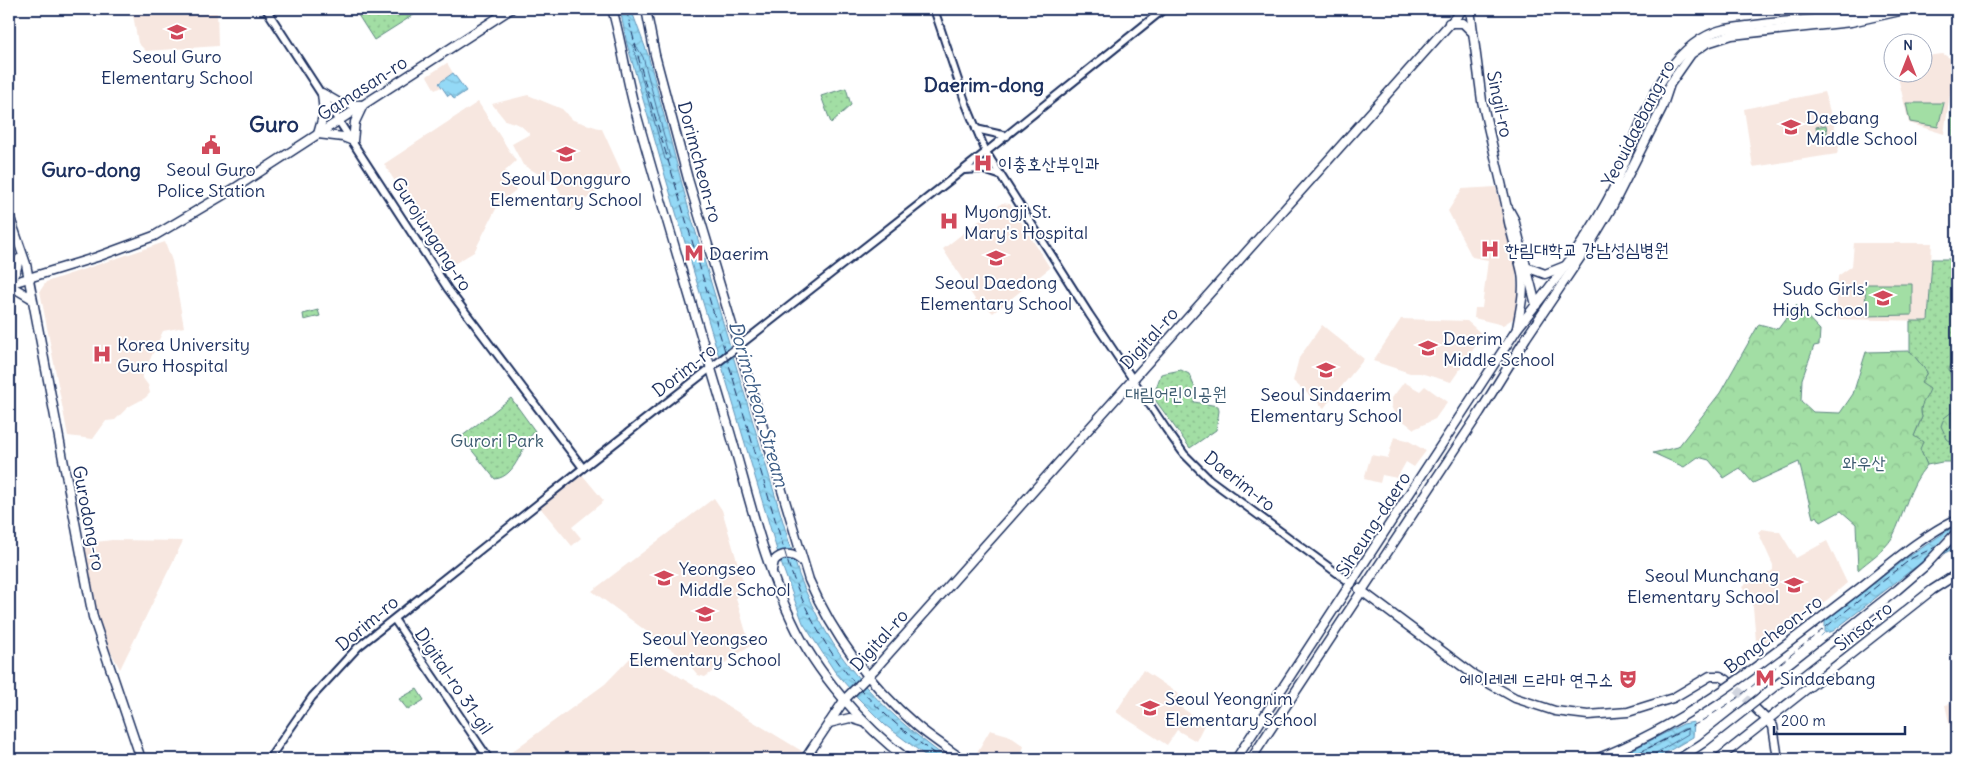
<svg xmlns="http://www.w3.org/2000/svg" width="1966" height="768" viewBox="0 0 1966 768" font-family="Delius,'Poor Story',sans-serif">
	<defs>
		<pattern id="green-dots" width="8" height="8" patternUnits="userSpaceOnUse" patternTransform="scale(1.25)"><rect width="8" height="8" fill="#a2dea4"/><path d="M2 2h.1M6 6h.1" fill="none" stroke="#8bbf90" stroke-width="1.8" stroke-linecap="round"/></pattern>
		<pattern id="forest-crowns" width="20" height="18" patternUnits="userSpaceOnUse" patternTransform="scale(1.25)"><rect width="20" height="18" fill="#a2dea4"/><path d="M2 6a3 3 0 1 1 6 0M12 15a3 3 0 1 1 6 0" fill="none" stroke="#8bbf90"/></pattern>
		<pattern id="water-waves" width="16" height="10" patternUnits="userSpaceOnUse" patternTransform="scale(1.25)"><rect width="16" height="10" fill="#94d9f6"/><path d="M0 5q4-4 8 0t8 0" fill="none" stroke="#7fbbd5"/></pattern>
	</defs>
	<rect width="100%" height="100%" fill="#fff"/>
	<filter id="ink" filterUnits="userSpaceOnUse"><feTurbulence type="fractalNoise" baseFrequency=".02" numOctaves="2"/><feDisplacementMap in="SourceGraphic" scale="10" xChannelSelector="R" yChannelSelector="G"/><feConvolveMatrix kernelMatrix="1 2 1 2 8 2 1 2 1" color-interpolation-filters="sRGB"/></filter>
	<g filter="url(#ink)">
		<g fill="#f7e7e0">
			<polygon points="132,9 217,9 218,46 146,51 138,43"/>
			<polygon points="1943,54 1955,61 1944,134 1909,123 1897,73 1924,72 1924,56"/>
			<polygon points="447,63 453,73 438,83 441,87 435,90 427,76"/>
			<polygon points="1824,92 1840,144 1837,154 1753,167 1744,109"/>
			<polygon points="528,95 562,109 573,120 602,129 622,173 570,211 556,184 523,165 512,144 530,134 520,125 505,120 492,104"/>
			<polygon points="478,102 516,161 505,171 516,190 499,203 474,252 449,267 384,164"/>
			<polygon points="1496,187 1516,271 1518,302 1514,318 1503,325 1474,318 1475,308 1482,308 1488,260 1472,257 1448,211 1462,189"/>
			<polygon points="1002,203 1010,204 1050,268 993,313 988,308 981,309 943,249"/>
			<polygon points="165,242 172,261 184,327 163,331 142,377 148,385 150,393 145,398 128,407 115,420 106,421 93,439 68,436 40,291 46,282"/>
			<polygon points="1854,243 1932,243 1928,321 1836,319 1838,276 1852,266"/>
			<polygon points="1401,319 1467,321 1483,335 1451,382 1420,373 1410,373 1373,361"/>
			<polygon points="1322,325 1364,359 1324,408 1293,381 1299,358"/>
			<polygon points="1404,382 1420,391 1425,386 1447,402 1435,419 1414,429 1395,415 1391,406 1392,398"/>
			<polygon points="1394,437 1407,440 1426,451 1414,467 1406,462 1397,478 1382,475 1380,483 1364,479 1371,455 1388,458"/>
			<polygon points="580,472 604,501 572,527 581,538 572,546 538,505"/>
			<polygon points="714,498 722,510 743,581 736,598 750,646 705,677 698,675 684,659 592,591"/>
			<polygon points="1762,529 1780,532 1796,558 1827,541 1847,583 1827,600 1789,622 1791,628 1769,644 1756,641 1753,607 1742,587 1746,584 1765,580 1767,574 1773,570 1773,565 1758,532"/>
			<polygon points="112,540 183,541 120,669 94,621 80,544"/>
			<polygon points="637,651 815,759 504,759 510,753 605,684"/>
			<polygon points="1143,670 1179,694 1174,703 1205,723 1196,741 1177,730 1167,745 1116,712"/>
			<polygon points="1955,703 1957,713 1957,755 1945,705"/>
			<polygon points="990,730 1008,735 1024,746 1020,759 984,759 976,754"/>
		</g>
		<g fill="url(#green-dots)" stroke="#5e8681">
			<polygon points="368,9 423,9 374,40 358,15"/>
			<polygon points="846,88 851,105 831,123 821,96"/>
			<path d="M1932,259H1957V462H1942L1927,465L1914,436L1922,417C1920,412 1920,389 1921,383C1922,379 1926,375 1927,372L1910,351V321H1928Z"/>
			<polygon points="318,310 320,316 304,320 303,314"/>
			<polygon points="1181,370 1189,374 1195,388 1194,402 1218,406 1219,411 1216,430 1190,448 1153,397 1161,374"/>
			<path d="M511,398L535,431C521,444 518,476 495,479L461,437Z"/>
			<polygon points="417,689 424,700 408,710 399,699"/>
		</g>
		<g fill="url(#forest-crowns)" stroke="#5e8681">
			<path d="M1796,305L1820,330L1819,345L1814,346L1802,379L1801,401L1813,412L1840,413L1853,394L1866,352L1910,351L1927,372L1921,383L1930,389C1926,401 1918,404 1922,417L1914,436L1923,442L1920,449L1927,465C1908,487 1905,513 1892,538C1884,551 1869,560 1858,570L1856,524L1841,511L1821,522L1817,516L1813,518L1799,462L1753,483L1740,468L1724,478L1709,460L1698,457L1684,467L1653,453L1678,447L1720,393L1759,324L1778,329Z"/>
			<polygon points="1957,353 1955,374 1957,379 1957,401 1949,369"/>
			<polygon points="1957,408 1957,421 1955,426 1957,430 1957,446 1947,439 1941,426 1944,418"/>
		</g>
		<g fill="#a2dea4" stroke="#5e8681">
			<polygon points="1906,103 1944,103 1938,127 1910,122"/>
			<polygon points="1951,113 1957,113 1957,135 1952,136"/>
			<polygon points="1826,125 1828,139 1818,140 1816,127"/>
			<polygon points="1865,284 1912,284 1912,315 1866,316"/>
		</g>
		<g fill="url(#water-waves)" stroke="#6495b9">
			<path d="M620,9H631L648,55L687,203L799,575C831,658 877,707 948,759H930L885,725L858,698L835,672L803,623L779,557L666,179L627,44Z"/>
			<polygon points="453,73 466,91 454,99 451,94 448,96 439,83"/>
			<polygon points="1957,524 1957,547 1914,568 1833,631 1825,633 1825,621 1907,558"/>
			<polygon points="1694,722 1693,737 1655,759 1614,759 1683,724"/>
		</g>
		<polygon fill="#fff" points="1957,526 1957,539 1940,557 1915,570 1897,584 1921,563 1945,536"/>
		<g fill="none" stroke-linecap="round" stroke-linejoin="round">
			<g stroke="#4b739b" stroke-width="1">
				<polygon points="635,44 643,57 670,158 668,161 665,159 633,47"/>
				<polyline points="1627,759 1684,729 1688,729 1688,734 1656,753 1654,759"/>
			</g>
			<polyline stroke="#6495b9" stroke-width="1" points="1821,636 1824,633"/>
			<polyline stroke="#d1d5df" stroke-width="8" stroke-dasharray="8 4" stroke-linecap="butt" points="1729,681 1755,708"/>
			<g stroke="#1b2f5e" stroke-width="10">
				<g id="minor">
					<polyline points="266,9 448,289 583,468"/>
					<polyline points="934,9 966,104 986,152 1089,314 1166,429 1184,454 1209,479 1352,584"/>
					<polyline points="976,129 1007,136"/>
					<polyline points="965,170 981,169 999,175"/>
					<polyline points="394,619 489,759"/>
					<polyline points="269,759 312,697 358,647 583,468 986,152 1164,9"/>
				</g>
			</g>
			<g stroke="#1b2f5e" stroke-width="11">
				<g id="major">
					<path d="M612,9C622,42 626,79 636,113C665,216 696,319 727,422C747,488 762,559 792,621C815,671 863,727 907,759"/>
					<path d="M646,9L655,55L688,179L809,580C833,635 870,685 916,725C930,737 947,748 962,759"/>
					<path d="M1470,9L1482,101L1506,204C1508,228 1517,249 1522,273C1525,292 1520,310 1517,328"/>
					<polyline points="1449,23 1463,23 1471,31"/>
					<polygon points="322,93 341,104 363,105 355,122 353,141 343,137 318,134 324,113"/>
					<polyline points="1508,208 1514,219 1536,305"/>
					<polyline points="9,215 26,264 93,617 141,759"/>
					<polyline points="1526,267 1545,274 1565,266"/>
					<polyline points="9,282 16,271 19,259"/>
					<polyline points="9,284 97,257 154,236 235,188 511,9"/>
					<polyline points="9,285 31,298"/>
					<path d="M772,570L774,561C783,551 794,554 803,562"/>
					<polyline points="1359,589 1474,675 1515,698 1555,711 1588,715 1628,712 1673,698 1710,676 1720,676 1727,680"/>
					<polyline points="1755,708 1773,726 1778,759"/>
					<polyline points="829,723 850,718 863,722"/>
					<polyline points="805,759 845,699 874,670 1463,9"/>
					<path d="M1236,759L1517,329C1549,288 1581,249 1606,203C1637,148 1651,57 1715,32C1728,27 1742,27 1755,25C1795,19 1837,20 1875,9"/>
					<polyline points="1251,759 1480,412 1526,338 1594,237 1612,207 1662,108 1670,84 1691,54 1707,43 1732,35 1851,22 1909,9"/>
					<polyline points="1718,759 1932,590 1957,574"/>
				</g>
			</g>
			<use href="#minor" stroke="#fff" stroke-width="6"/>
			<use href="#major" stroke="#fff" stroke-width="8"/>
			<g stroke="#1b2f5e" stroke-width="1" stroke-dasharray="8 4" stroke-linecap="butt">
				<path d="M626,9L645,83L789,566C820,654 866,706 942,759"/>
				<polyline points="1627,759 1700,722 1736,699 1912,558 1957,537"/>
			</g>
			<g stroke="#1b2f5e" stroke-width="11" stroke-linecap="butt">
				<g id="major-bridge">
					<path d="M1596,759C1693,722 1774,653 1856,591C1888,566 1920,537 1957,519"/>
					<polyline points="1679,759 1703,743 1897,590 1925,566 1957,532"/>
				</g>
			</g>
			<use href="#major-bridge" stroke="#fff" stroke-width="8"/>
		</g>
	</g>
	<defs>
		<g id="school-bare" transform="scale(1.5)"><path d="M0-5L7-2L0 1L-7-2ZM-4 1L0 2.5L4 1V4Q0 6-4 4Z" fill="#d1495b" stroke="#fff" stroke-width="2.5" paint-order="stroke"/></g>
		<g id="civic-bare" transform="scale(1.5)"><path d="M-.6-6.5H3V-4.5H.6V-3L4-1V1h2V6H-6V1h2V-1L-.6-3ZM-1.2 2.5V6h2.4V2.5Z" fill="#d1495b" stroke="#fff" stroke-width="2.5" paint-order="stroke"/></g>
		<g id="hospital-bare" transform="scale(1.5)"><path d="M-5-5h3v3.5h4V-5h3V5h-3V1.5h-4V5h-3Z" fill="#d1495b" stroke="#fff" stroke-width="2.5" paint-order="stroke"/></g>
		<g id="metro-bare" transform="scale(1.5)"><path d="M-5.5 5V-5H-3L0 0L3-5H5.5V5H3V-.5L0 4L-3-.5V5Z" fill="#d1495b" stroke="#fff" stroke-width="2.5" paint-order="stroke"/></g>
		<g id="theatre-bare" transform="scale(1.5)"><path d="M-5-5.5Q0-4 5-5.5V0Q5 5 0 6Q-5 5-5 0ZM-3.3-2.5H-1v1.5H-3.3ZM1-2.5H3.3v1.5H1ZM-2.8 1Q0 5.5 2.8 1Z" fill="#d1495b" stroke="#fff" stroke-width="2.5" paint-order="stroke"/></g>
	</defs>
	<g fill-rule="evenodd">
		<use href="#school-bare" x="177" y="32"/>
		<use href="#school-bare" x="1791" y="127"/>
		<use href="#civic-bare" x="211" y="145"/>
		<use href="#school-bare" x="566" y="154"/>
		<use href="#hospital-bare" x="983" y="163"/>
		<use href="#hospital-bare" x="949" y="221"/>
		<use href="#hospital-bare" x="1490" y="249"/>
		<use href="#metro-bare" x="694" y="253"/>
		<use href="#school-bare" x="996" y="258"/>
		<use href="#school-bare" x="1883" y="298"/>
		<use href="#school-bare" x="1428" y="348"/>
		<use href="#hospital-bare" x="102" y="354"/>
		<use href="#school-bare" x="1326" y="370"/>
		<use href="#school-bare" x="664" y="578"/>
		<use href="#school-bare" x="1794" y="585"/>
		<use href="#school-bare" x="705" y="614"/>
		<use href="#metro-bare" x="1765" y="678"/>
		<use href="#theatre-bare" x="1628" y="679"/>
		<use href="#school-bare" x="1150" y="708"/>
	</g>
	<g text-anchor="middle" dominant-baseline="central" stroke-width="4" stroke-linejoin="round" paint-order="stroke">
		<g font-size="18" fill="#1b2f5e" stroke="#fff" text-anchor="start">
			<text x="177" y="56" text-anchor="middle">Seoul Guro<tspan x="177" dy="21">Elementary School</tspan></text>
			<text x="1806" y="117">Daebang<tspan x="1806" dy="21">Middle School</tspan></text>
			<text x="998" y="163">이충호산부인과</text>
			<text x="211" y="169" text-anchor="middle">Seoul Guro<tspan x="211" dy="21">Police Station</tspan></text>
			<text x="566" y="178" text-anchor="middle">Seoul Dongguro<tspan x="566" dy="21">Elementary School</tspan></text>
			<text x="964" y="211">Myongji St.<tspan x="964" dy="21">Mary's Hospital</tspan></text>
			<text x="1505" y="249">한림대학교 강남성심병원</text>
			<text x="709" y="253">Daerim</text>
			<text x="996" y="282" text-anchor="middle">Seoul Daedong<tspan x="996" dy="21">Elementary School</tspan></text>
			<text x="1868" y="288" text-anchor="end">Sudo Girls'<tspan x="1868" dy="21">High School</tspan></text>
			<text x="1443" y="338">Daerim<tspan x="1443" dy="21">Middle School</tspan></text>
			<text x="117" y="344">Korea University<tspan x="117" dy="21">Guro Hospital</tspan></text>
			<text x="1326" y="394" text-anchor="middle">Seoul Sindaerim<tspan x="1326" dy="21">Elementary School</tspan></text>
			<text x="679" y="568">Yeongseo<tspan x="679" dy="21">Middle School</tspan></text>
			<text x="1779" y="575" text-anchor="end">Seoul Munchang<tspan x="1779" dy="21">Elementary School</tspan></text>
			<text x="705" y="638" text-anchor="middle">Seoul Yeongseo<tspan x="705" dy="21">Elementary School</tspan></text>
			<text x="1780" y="678">Sindaebang</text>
			<text x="1613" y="679" text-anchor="end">에이레레 드라마 연구소</text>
			<text x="1165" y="698">Seoul Yeongnim<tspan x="1165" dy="21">Elementary School</tspan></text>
		</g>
		<g font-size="18" fill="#1b2f5e" stroke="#fff">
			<text transform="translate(362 88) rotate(-33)">Gamasan-ro</text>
			<text transform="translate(1500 104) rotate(78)">Singil-ro</text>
			<text transform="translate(1638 123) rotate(-63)">Yeouidaebang-ro</text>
			<text transform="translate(700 162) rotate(75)">Dorimcheon-ro</text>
			<text transform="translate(432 234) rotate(57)">Gurojungang-ro</text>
			<text transform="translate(1149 338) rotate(-48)">Digital-ro</text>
			<text transform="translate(684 370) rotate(-38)">Dorim-ro</text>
			<text transform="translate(1240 481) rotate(38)">Daerim-ro</text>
			<text transform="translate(89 518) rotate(79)">Gurodong-ro</text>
			<text transform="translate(1373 524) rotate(-57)">Siheung-daero</text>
			<text transform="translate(367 623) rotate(-40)">Dorim-ro</text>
			<text transform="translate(1863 626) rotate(-38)">Sinsa-ro</text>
			<text transform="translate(1773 634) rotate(-37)">Bongcheon-ro</text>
			<text transform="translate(879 640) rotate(-48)">Digital-ro</text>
			<text transform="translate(454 681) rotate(56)">Digital-ro 31-gil</text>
		</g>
		<g font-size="18" fill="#3d5b70" stroke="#fff">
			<text x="1176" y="393">대림어린이공원</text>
			<text x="497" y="440">Gurori Park</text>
			<text x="1864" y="462">와우산</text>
		</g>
		<g font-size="19" font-style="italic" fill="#395a84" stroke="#fff">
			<text transform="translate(759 404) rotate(74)">Dorimcheon Stream</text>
		</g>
		<g font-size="20" font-weight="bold" fill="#1b2f5e" stroke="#fff">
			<text x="984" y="84">Daerim-dong</text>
			<text x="91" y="169">Guro-dong</text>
		</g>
		<g font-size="22" font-weight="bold" fill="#1b2f5e" stroke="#fff">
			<text x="274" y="124">Guro</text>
		</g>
	</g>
	<rect width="1966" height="768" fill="none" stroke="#fff" stroke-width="30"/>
	<rect x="15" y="15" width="1936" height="738" fill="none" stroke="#1b2f5e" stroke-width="2" filter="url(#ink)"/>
	<g transform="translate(1908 58)"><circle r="24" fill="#ffffff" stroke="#a4acbf"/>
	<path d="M0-4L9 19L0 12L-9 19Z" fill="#d1495b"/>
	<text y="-8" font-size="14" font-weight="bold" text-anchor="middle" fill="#1b2f5e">N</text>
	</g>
	<path d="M1774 726v8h131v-8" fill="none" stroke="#1b2f5e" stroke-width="2.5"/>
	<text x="1781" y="726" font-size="15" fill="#1b2f5e" stroke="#ffffff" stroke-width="4" paint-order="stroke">200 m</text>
</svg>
